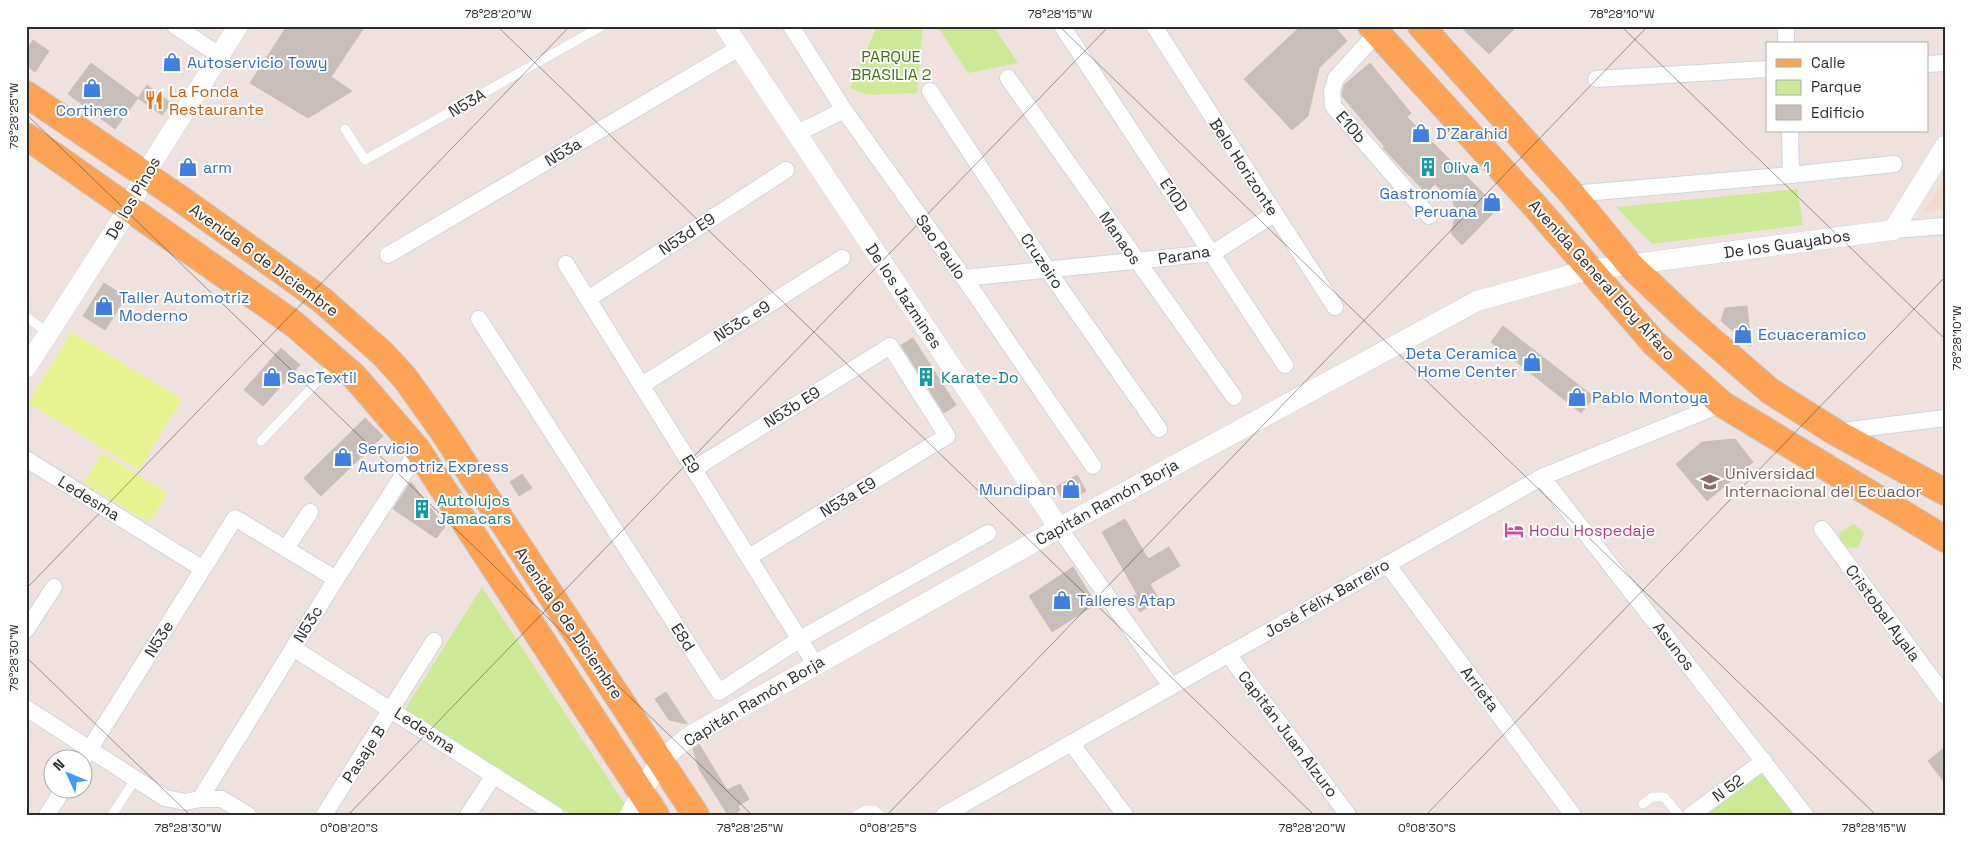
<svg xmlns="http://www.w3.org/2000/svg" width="1971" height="841" viewBox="0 0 1971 841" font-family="'Space Grotesk',sans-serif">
	<rect width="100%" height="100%" fill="#efe2de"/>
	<polygon fill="#f2dacc" points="1945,179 1945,210 1924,211"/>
	<g fill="#ccea95">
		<polygon points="877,26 923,26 917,93 868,95 850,88"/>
		<polygon points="937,26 993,26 1018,63 968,73"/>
		<polygon points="1797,189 1803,225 1652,244 1616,207"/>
		<polygon points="1854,524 1864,533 1858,548 1844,547 1838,533"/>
		<polygon points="482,587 626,806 619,815 572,815 405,709"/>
		<polygon points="1765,765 1802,815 1698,815"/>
	</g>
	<g fill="#e7f390">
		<polygon points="71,332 182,399 139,470 28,403"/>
		<polygon points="102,453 168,493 149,522 84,483"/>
	</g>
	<g fill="#c7beb9" stroke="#cbbeb7">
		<polygon points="287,26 365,26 331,77 352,91 308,118 250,83"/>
		<polygon points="1301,26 1334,26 1347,41 1319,68 1308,116 1292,130 1244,79"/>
		<polygon points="1460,26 1517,26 1489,54"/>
		<polygon points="33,40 49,51 35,72 26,65 26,50"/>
		<polygon points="91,63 138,98 115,129 68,94"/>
		<polygon points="1370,63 1411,113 1407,117 1498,208 1462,245 1451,233 1455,218 1454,203 1435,184 1426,193 1383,148 1385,147 1342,96 1344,85"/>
		<polygon points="147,85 171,103 162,115 138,98"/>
		<polygon points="104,283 126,297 105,330 83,316"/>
		<polygon points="1747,306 1751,346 1721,321 1725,308"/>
		<polygon points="1503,326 1594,397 1581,413 1491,342"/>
		<polygon points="913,338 956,405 944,413 901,345"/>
		<polygon points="281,348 300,365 263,406 244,390"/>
		<polygon points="365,418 383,436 321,496 304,478"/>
		<polygon points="1735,439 1753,462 1707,501 1676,464 1702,442"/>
		<polygon points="522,474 532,488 519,496 510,482"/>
		<polygon points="1077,475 1086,491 1069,500 1062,499 1056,487"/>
		<polygon points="411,482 445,527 436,538 393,509"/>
		<polygon points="1125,519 1148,559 1169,547 1180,566 1150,584 1159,600 1140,612 1131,598 1137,594 1102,532"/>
		<polygon points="1073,567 1096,604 1052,632 1029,596"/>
		<polygon points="666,692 687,724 669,720 655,699"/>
		<polygon points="699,744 727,790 740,784 749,799 738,806 740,810 733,815 728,815 699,769 693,749"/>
		<polygon points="1945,747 1945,783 1928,761"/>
	</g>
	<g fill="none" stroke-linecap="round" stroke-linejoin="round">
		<g stroke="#ccd5df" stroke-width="10">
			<g id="service">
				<polyline points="345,129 365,160 602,26"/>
				<polyline points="26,317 49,333"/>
				<polyline points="261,441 335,363"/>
				<polyline points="1643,804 1652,797 1664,797 1679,815"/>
				<polyline points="112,815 136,778"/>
				<polyline points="857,815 866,810 874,810 880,815"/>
			</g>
		</g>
		<g stroke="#ccd5df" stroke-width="18">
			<g id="minor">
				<polyline points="175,26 219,55"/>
				<polyline points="791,26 844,110 964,278 1093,466"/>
				<polyline points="1062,26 1285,365"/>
				<polyline points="1154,26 1335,307"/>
				<polyline points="1786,26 1786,44"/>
				<polyline points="1377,33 1336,78 1332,91 1333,106 1429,216"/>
				<polyline points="1927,64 1945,63"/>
				<polyline points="1008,78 1234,397"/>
				<polyline points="1596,79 1767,69"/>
				<polyline points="930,91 1047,269 1159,429"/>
				<polyline points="796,134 844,110"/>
				<polyline points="1791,175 1894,164"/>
				<polyline points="1572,194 1791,175 1790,131"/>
				<polyline points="1893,230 1945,226"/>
				<polyline points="388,255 739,48"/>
				<polyline points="566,264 815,664"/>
				<polyline points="964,278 1213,253 1274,214"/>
				<polyline points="588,299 786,170"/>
				<polyline points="479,319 719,692 800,639 988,533"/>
				<polyline points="642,385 842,258"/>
				<polyline points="1835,432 1945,418"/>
				<polyline points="26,459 203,569"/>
				<polyline points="694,469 890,346 947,436 749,557"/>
				<polyline points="1542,477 1805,815"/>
				<polyline points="1059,528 1171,686"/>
				<polyline points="1822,529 1945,696"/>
				<polyline points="286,548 310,512"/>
				<polyline points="1387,564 1573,815"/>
				<polyline points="26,630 54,587"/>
				<polyline points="293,648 556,815"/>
				<polyline points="1228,654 1348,815"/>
				<polyline points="26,708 165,798 185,802 200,799 222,799 248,815"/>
				<polyline points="1071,743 1125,815"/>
				<polyline points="82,761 235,518 336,579"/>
				<polyline points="200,799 336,579 405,472 417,449"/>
				<polyline points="47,815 64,788"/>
				<polyline points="324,815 434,641"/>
				<polyline points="468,815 494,775"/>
				<polyline points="944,815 1542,477 1722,404"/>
				<polyline points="1691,815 1764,761"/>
			</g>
		</g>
		<g stroke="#ccd5df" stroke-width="21">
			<g id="tertiary">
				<polyline points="725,26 1059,528"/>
				<polyline points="26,368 129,208 145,174 238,26"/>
				<polyline points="630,815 660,760 690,736 1059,528 1477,301 1588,270 1893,230 1945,146"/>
			</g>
		</g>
		<g stroke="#c4c4c4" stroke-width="28">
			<g id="primary">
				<polyline points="1371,26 1535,206 1654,343 1722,404 1945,539"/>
				<polyline points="1421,26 1572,194 1630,265 1687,319 1770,391 1835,432 1945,492"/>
				<polyline points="26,94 178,197 322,300 383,354 405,378 442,430 696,815"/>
				<polyline points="26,136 294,324 354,376 417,449 656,815"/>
			</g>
		</g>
		<use href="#service" stroke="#fff" stroke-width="9"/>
		<use href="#minor" stroke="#fff" stroke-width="16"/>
		<use href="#tertiary" stroke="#fff" stroke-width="20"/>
		<use href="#primary" stroke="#fea254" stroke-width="26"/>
	</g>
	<path fill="none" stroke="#2c2c2c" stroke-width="1" stroke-opacity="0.45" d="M497,26L1314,815M1059,26L1876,815M1621,26L1945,339M26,31L31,26M26,114L752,815M26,589L570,26M26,657L190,815M348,815L1109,26M887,815L1648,26M1426,815L1945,277"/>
	<defs>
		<g id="shop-bare" transform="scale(1.5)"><path d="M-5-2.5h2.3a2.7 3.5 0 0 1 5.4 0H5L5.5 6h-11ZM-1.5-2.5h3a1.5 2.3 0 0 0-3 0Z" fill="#3f7fe0" stroke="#fff" stroke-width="2.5" paint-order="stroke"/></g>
		<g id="restaurant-bare" transform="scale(1.5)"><path d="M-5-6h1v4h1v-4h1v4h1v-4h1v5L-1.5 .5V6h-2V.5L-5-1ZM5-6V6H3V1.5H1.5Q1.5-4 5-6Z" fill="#e8710a" stroke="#fff" stroke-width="2.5" paint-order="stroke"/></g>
		<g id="building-bare" transform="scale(1.5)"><path d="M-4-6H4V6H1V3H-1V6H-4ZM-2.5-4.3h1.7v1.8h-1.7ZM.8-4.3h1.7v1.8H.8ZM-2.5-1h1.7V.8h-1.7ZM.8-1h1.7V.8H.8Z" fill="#0f9aa8" stroke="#fff" stroke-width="2.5" paint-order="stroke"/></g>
		<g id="university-bare" transform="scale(1.5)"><path d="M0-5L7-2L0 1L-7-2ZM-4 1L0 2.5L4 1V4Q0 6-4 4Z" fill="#8d6e63" stroke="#fff" stroke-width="2.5" paint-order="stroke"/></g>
		<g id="hotel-bare" transform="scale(1.5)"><path d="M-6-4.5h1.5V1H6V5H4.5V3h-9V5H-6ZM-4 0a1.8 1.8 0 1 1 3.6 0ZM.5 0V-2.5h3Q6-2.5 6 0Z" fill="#d1479c" stroke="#fff" stroke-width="2.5" paint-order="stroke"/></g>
	</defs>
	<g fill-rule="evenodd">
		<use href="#shop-bare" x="172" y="62"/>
		<use href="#shop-bare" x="92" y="88"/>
		<use href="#restaurant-bare" x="154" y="100"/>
		<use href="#shop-bare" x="1421" y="133"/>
		<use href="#shop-bare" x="188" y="167"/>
		<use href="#building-bare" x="1428" y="167"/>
		<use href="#shop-bare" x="1492" y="202"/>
		<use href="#shop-bare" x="104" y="306"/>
		<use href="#shop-bare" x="1743" y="334"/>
		<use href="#shop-bare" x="1532" y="362"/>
		<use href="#shop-bare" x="272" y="377"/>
		<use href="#building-bare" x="926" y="377"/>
		<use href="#shop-bare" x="1577" y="397"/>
		<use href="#shop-bare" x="343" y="457"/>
		<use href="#university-bare" x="1710" y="482"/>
		<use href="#shop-bare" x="1071" y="489"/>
		<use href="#building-bare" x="422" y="509"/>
		<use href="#hotel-bare" x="1514" y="530"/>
		<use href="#shop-bare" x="1062" y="600"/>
	</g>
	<g text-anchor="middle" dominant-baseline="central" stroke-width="4" stroke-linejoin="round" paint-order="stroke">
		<g font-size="16" fill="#447214" stroke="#fff">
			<text x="891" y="56">PARQUE<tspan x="891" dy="18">BRASILIA 2</tspan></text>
		</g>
		<g font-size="16" fill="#366cbe" stroke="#fff" text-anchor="start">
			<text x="187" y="62">Autoservicio Towy</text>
			<text x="92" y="110" text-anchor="middle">Cortinero</text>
			<text x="1436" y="133">D'Zarahid</text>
			<text x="203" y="167">arm</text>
			<text x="1477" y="193" text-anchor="end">Gastronomía<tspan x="1477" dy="18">Peruana</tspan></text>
			<text x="119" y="297">Taller Automotriz<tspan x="119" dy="18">Moderno</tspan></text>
			<text x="1758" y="334">Ecuaceramico</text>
			<text x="1517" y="353" text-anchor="end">Deta Ceramica<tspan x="1517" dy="18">Home Center</tspan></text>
			<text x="287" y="377">SacTextil</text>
			<text x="1592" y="397">Pablo Montoya</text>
			<text x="358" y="448">Servicio<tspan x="358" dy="18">Automotriz Express</tspan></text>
			<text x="1056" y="489" text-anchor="end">Mundipan</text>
			<text x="1077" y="600">Talleres Atap</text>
		</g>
		<g font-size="16" fill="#c56008" stroke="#fff" text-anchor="start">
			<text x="169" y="91">La Fonda<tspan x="169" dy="18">Restaurante</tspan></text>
		</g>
		<g font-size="16" fill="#2c2c2c" stroke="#fff">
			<text transform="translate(467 103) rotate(-30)">N53A</text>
			<text transform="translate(1351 127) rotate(49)">E10b</text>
			<text transform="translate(563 152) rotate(-31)">N53a</text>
			<text transform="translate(1244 167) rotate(57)">Belo Horizonte</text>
			<text transform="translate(1174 195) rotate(56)">E10D</text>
			<text transform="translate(133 198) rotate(-60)">De los Pinos</text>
			<text transform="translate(687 234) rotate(-33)">N53d E9</text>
			<text transform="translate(1120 238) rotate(55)">Manaos</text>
			<text transform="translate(1787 244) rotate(-8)">De los Guayabos</text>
			<text transform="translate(941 247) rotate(55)">Sao Paulo</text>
			<text transform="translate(1184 255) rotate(-9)">Parana</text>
			<text transform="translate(264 260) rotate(36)">Avenida 6 de Diciembre</text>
			<text transform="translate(1042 261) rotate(56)">Cruzeiro</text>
			<text transform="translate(1602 280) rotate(48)">Avenida General Eloy Alfaro</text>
			<text transform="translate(904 296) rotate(56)">De los Jazmines</text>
			<text transform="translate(742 321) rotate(-32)">N53c e9</text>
			<text transform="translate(792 407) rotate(-32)">N53b E9</text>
			<text transform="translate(691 464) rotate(58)">E9</text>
			<text transform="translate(848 497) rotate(-31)">N53a E9</text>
			<text transform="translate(89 498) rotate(32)">Ledesma</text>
			<text transform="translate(1107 502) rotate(-29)">Capitán Ramón Borja</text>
			<text transform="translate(1327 598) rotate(-30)">José Félix Barreiro</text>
			<text transform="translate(1883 613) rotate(54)">Cristobal Ayala</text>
			<text transform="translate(569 623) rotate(56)">Avenida 6 de Diciembre</text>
			<text transform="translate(308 624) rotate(-58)">N53c</text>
			<text transform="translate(683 637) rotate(57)">E8d</text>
			<text transform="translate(159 639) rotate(-58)">N53e</text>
			<text transform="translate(1674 646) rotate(52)">Asunos</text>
			<text transform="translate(1480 689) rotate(53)">Arrieta</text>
			<text transform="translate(754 701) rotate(-31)">Capitán Ramón Borja</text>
			<text transform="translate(425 730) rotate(33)">Ledesma</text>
			<text transform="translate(1288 734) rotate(53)">Capitán Juan Alzuro</text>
			<text transform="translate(364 754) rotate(-57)">Pasaje B</text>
			<text transform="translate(1728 788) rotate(-36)">N 52</text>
		</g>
		<g font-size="16" fill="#0d838f" stroke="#fff" text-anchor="start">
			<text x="1443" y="167">Oliva 1</text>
			<text x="941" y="377">Karate-Do</text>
			<text x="437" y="500">Autolujos<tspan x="437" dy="18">Jamacars</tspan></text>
		</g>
		<g font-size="16" fill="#785e54" stroke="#fff" text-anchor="start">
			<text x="1725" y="473">Universidad<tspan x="1725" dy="18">Internacional del Ecuador</tspan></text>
		</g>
		<g font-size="16" fill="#b23c85" stroke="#fff" text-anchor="start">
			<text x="1529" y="530">Hodu Hospedaje</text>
		</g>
	</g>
	<rect width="1971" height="841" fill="none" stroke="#ffffff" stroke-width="55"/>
	<rect x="1766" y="42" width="162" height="90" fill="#ffffff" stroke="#ababab"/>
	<rect x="1776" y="59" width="25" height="8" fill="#fea254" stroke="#ababab"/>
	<text x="1811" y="68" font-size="15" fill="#2c2c2c">Calle</text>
	<rect x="1776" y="80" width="25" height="15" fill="#ccea95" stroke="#ababab"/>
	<text x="1811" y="92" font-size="15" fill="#2c2c2c">Parque</text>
	<rect x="1776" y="105" width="25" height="15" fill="#c7beb9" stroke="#ababab"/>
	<text x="1811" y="118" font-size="15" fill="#2c2c2c">Edificio</text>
	<g transform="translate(68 774) rotate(314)"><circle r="24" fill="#ffffff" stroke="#ababab"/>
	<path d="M0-4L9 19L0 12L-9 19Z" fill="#3b9bff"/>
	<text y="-8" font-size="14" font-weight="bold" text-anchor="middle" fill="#2c2c2c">N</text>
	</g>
	<rect x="28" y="28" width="1916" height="786" fill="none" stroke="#2c2c2c" stroke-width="2"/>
	<g font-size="12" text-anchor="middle" fill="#2c2c2c">
		<text x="498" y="18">78°28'20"W</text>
		<text x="1060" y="18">78°28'15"W</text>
		<text x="1622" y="18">78°28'10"W</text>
		<text transform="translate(14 116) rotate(-90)" y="4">78°28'25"W</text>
		<text transform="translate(1957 338) rotate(-90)" y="4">78°28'10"W</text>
		<text transform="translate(14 658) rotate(-90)" y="4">78°28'30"W</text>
		<text x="188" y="832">78°28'30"W</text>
		<text x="349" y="832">0°08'20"S</text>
		<text x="750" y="832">78°28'25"W</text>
		<text x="888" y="832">0°08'25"S</text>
		<text x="1312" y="832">78°28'20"W</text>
		<text x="1427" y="832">0°08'30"S</text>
		<text x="1874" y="832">78°28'15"W</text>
	</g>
</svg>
